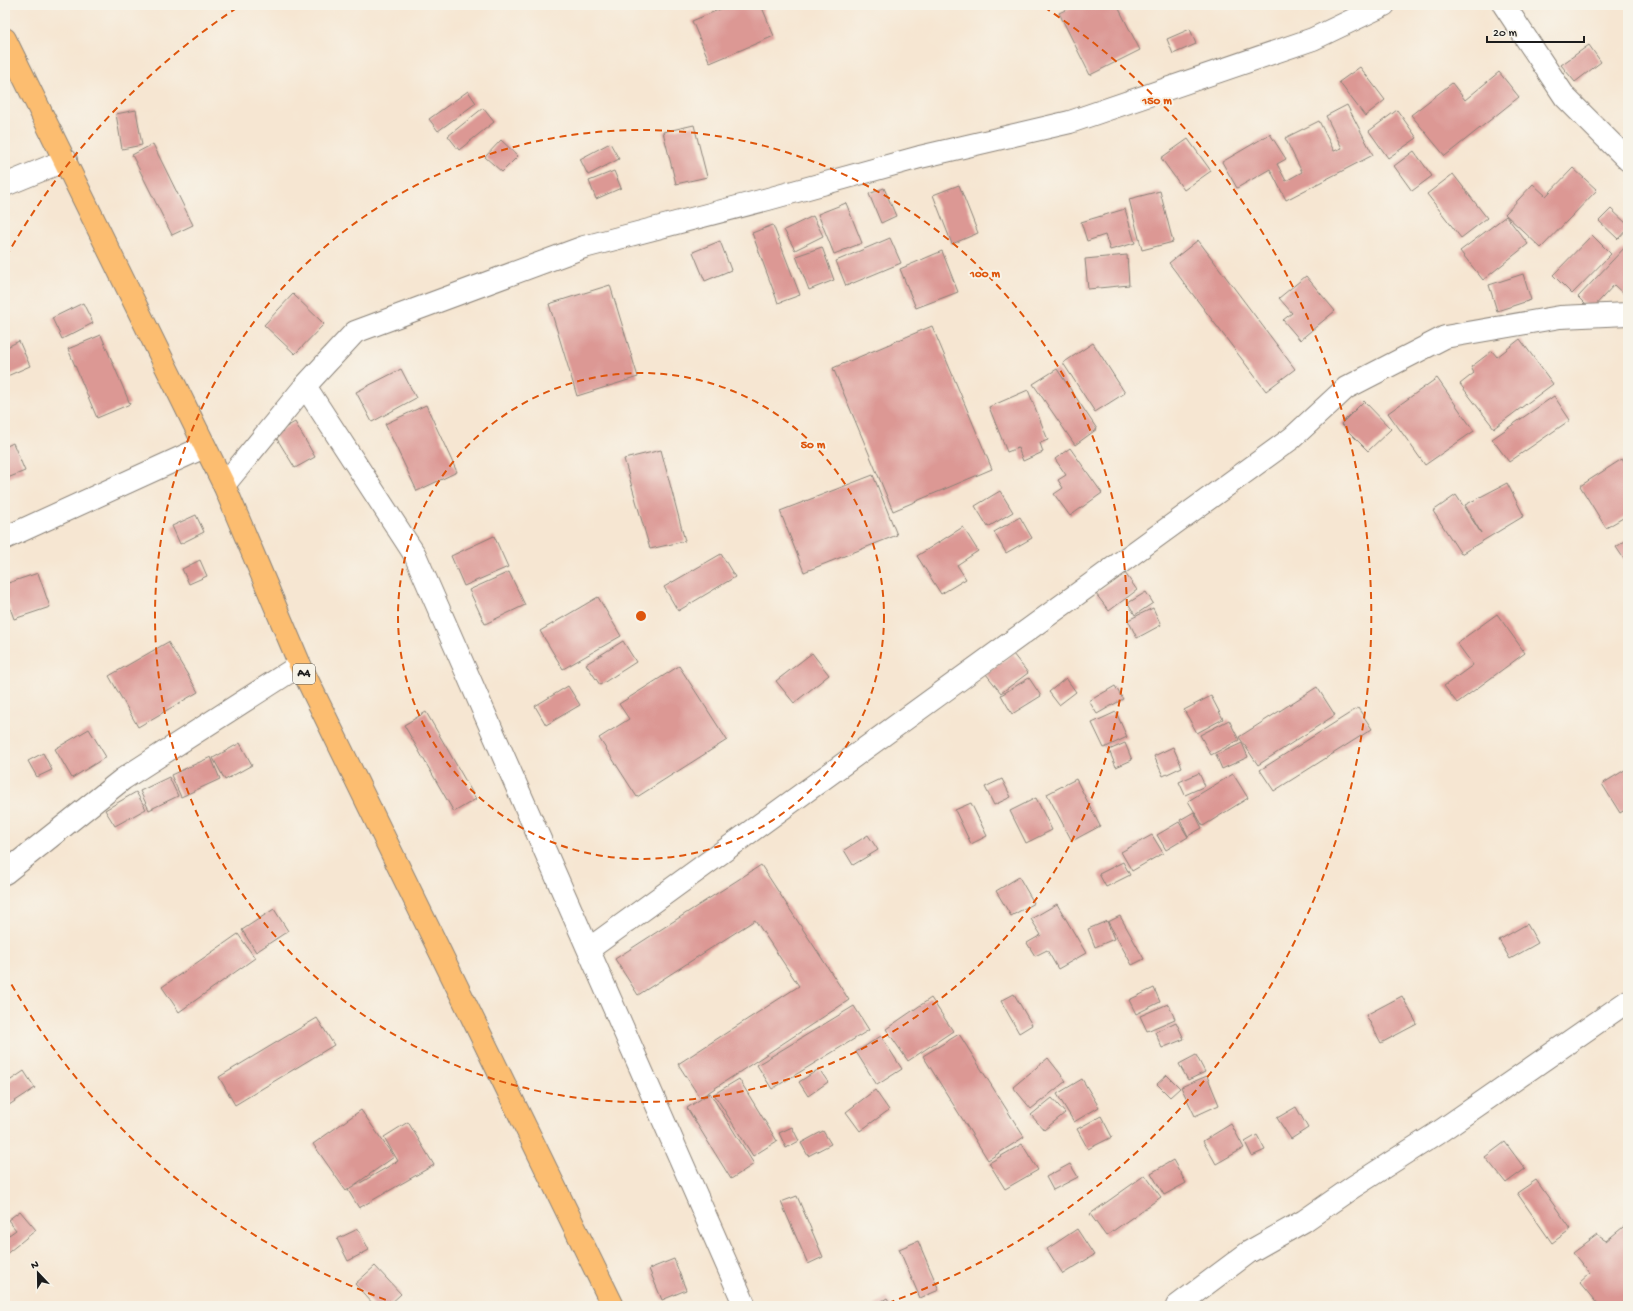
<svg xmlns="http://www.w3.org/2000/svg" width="1633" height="1311" viewBox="0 0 1633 1311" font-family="'Gochi Hand',sans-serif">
	<rect width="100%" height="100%" fill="#f7f3e8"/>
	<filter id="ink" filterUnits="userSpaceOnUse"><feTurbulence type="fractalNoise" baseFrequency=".025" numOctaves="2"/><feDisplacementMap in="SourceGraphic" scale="8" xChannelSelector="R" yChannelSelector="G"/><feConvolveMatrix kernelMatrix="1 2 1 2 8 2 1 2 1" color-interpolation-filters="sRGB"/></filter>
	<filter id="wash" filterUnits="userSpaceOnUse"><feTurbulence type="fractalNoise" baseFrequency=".012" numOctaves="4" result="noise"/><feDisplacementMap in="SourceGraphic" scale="16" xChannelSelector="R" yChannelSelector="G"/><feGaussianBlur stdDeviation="0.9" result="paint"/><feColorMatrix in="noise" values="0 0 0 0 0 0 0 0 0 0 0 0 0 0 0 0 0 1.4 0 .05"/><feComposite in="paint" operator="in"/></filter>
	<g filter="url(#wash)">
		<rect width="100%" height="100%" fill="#f6e6d2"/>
		<g id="blocks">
			<g fill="#dc9894">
				<polygon points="730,5 761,5 774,36 710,63 692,21"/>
				<polygon points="1076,5 1117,5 1140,50 1090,75 1059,13"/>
				<polygon points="1190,29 1196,44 1173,54 1167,39"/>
				<polygon points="1589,45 1601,62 1575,82 1561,65"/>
				<polygon points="1360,67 1385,100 1365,116 1339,82"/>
				<polygon points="1499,72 1519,97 1445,156 1411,115 1452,83 1465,100"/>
				<polygon points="468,91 476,103 438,131 429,119"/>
				<polygon points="1347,105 1373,155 1286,200 1270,169 1237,188 1222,162 1270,134 1286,159 1277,164 1286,181 1302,172 1285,138 1319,121 1334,151 1342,148 1326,116"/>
				<polygon points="483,108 494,122 459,150 448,136"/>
				<polygon points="136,110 142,145 122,149 116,114"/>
				<polygon points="1397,110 1417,138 1388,158 1369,131"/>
				<polygon points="694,125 707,177 676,184 663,132"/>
				<polygon points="1188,139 1211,171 1184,190 1161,158"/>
				<polygon points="501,140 518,156 502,172 485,157"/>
				<polygon points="610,143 619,159 588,175 580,159"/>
				<polygon points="153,144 193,225 172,235 132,155"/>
				<polygon points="1414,151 1432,176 1412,191 1394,166"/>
				<polygon points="1573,168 1597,190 1541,248 1505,214 1533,184 1546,196"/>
				<polygon points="614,171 621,188 596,199 589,181"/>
				<polygon points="1453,174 1487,218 1461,238 1427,194"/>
				<polygon points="959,185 978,233 952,244 933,195"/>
				<polygon points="884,188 896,216 881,223 869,194"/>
				<polygon points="1160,191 1173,242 1142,250 1129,199"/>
				<polygon points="846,203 862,243 834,254 818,214"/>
				<polygon points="1125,209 1135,243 1110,250 1105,235 1087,241 1081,222"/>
				<polygon points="1611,209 1628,225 1628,228 1618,239 1599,221"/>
				<polygon points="813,216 823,236 795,250 784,230"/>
				<polygon points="1506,216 1528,244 1483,280 1460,251"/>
				<polygon points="773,225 800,295 778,303 752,233"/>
				<polygon points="1592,235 1611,254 1572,294 1553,275"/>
				<polygon points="890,238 901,263 846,286 836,261"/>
				<polygon points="1198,240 1295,369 1266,391 1169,263"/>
				<polygon points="720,241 731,270 705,281 693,252"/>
				<polygon points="1627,245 1628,298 1614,285 1591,310 1578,297"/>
				<polygon points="822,247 834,280 809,290 796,256"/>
				<polygon points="942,251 958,292 916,308 900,269"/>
				<polygon points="1127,255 1129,285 1088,289 1085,259"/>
				<polygon points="1523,274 1531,300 1497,311 1489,285"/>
				<polygon points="1306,276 1335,311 1300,340 1283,320 1292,313 1279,298"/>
				<polygon points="610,285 638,377 577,396 549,304"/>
				<polygon points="293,294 324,324 295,354 264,325"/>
				<polygon points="83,303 93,323 62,339 52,318"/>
				<polygon points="932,326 992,469 893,511 833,368"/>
				<polygon points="101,335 130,404 97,418 68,349"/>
				<polygon points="1520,339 1553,384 1494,428 1460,384 1474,373 1471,367 1492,351 1497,357"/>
				<polygon points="19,341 30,366 5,377 5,348"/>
				<polygon points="1093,343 1125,393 1095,412 1063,363"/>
				<polygon points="401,369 416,398 372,422 356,392"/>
				<polygon points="1057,369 1097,429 1075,445 1033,384"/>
				<polygon points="1437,378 1474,431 1425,465 1388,413"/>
				<polygon points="1028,390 1048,440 1040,443 1043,452 1023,461 1018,448 1007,452 989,407"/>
				<polygon points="1554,396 1570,420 1509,462 1492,439"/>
				<polygon points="1364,401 1391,429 1368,451 1341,424"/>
				<polygon points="426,405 457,472 417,491 385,424"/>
				<polygon points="295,422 315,457 295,468 274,434"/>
				<polygon points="13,443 25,471 5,479 5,447"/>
				<polygon points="1070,448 1102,493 1070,516 1054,494 1063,488 1058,480 1066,475 1055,459"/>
				<polygon points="661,450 685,541 650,549 624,459"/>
				<polygon points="1622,459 1628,469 1628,515 1606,528 1580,486"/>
				<polygon points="873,475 897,535 804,572 780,511"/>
				<polygon points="1507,483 1524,516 1461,554 1433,511 1456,495 1481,533 1465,505"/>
				<polygon points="1000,491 1013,512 988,527 975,506"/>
				<polygon points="196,515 204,532 180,544 172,526"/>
				<polygon points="1020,517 1032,538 1006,553 994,532"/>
				<polygon points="963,527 978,551 957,565 966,579 941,594 917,556"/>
				<polygon points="494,536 508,567 464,586 451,556"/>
				<polygon points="1628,539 1628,565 1616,547"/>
				<polygon points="721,554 735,577 678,611 664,587"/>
				<polygon points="200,560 207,576 189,584 182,569"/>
				<polygon points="509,572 525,605 485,624 469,590"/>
				<polygon points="38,573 50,607 14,619 5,594 5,584"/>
				<polygon points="1125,573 1137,590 1109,611 1096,594"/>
				<polygon points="1146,592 1153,603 1135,615 1128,603"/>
				<polygon points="598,597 621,636 563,669 540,631"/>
				<polygon points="1153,608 1161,625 1137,638 1128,620"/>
				<polygon points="1497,614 1525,653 1457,703 1444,686 1473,665 1457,643"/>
				<polygon points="623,641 636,662 600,685 586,664"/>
				<polygon points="168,642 198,692 138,727 109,676"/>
				<polygon points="812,653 829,675 794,703 776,681"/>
				<polygon points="1013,654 1028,673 1001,693 986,674"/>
				<polygon points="679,666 727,740 637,797 599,738 629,719 619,704"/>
				<polygon points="1029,678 1041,696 1012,714 1001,695"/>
				<polygon points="1066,678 1076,692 1059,705 1049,692"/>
				<polygon points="568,686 580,705 546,725 535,706"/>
				<polygon points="1115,686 1123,699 1097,714 1089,701"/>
				<polygon points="1317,687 1335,715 1258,765 1239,737"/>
				<polygon points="1211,696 1223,719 1197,733 1184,710"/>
				<polygon points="1358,708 1372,729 1274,791 1260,770"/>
				<polygon points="426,712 476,799 454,812 404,725"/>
				<polygon points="1116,712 1127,737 1104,748 1092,723"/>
				<polygon points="1229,720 1239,740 1211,755 1200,735"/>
				<polygon points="89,729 106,757 72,778 55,749"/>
				<polygon points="240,743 252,765 225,780 213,758"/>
				<polygon points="1125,743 1132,760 1116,767 1109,750"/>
				<polygon points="1242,743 1248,757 1222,769 1216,755"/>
				<polygon points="1173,747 1182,767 1163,776 1154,756"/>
				<polygon points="43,753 52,770 37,777 28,761"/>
				<polygon points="211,757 220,779 181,797 171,775"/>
				<polygon points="1628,768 1628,808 1620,813 1602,784"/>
				<polygon points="1199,773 1205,786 1185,795 1179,782"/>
				<polygon points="1233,774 1248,798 1203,826 1188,801"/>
				<polygon points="169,777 178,796 149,810 140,791"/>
				<polygon points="1002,779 1011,797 994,805 985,787"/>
				<polygon points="1076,779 1100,826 1072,841 1047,794"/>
				<polygon points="136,792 146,809 115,826 105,810"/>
				<polygon points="1036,798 1052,830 1026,843 1010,811"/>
				<polygon points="971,803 987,836 971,844 955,810"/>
				<polygon points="1194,812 1202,828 1188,836 1180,820"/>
				<polygon points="1179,822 1188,837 1166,850 1157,835"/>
				<polygon points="868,835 878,850 853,865 844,850"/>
				<polygon points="1152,835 1163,853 1132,871 1121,852"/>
				<polygon points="1123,862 1130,875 1106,887 1099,874"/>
				<polygon points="761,865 849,1000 700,1098 678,1064 799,986 755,920 638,995 615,959"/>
				<polygon points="1019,877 1034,903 1011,916 996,891"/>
				<polygon points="1057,904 1086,953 1058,969 1047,950 1035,956 1027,943 1041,935 1031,919"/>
				<polygon points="274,909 288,931 256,952 242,930"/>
				<polygon points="1120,916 1144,959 1132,965 1108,922"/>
				<polygon points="1107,921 1114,939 1095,947 1088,929"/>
				<polygon points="1527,924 1538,943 1510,959 1499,940"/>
				<polygon points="238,934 255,958 179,1012 162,987"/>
				<polygon points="1154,988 1160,1002 1136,1014 1129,1000"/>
				<polygon points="1014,994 1032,1025 1019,1033 1001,1001"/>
				<polygon points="1402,996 1417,1024 1381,1043 1366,1015"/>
				<polygon points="931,998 953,1031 908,1061 886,1029"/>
				<polygon points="1168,1004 1175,1019 1147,1031 1140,1016"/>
				<polygon points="854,1006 869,1030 772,1089 757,1065"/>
				<polygon points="317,1018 334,1045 235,1105 219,1077"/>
				<polygon points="1176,1022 1184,1039 1162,1048 1155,1032"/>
				<polygon points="959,1034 1024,1137 988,1160 923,1056"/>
				<polygon points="881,1036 902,1069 877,1085 856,1052"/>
				<polygon points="1196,1055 1205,1072 1188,1080 1179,1064"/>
				<polygon points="1048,1058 1066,1081 1031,1109 1013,1087"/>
				<polygon points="819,1069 828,1082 808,1096 799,1082"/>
				<polygon points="24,1071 35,1088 9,1105 5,1099 5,1084"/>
				<polygon points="1167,1075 1180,1088 1170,1097 1157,1084"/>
				<polygon points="1207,1076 1219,1105 1195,1116 1181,1087"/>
				<polygon points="739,1079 777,1141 753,1156 714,1094"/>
				<polygon points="1082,1079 1099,1107 1074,1122 1057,1094"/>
				<polygon points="875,1090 889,1110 860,1131 846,1112"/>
				<polygon points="710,1093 754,1164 731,1179 687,1108"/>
				<polygon points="1052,1098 1065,1113 1044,1130 1031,1115"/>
				<polygon points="1296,1107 1308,1128 1291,1139 1277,1118"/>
				<polygon points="361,1110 394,1157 346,1191 313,1144"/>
				<polygon points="1101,1116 1112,1137 1088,1149 1077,1129"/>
				<polygon points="408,1122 434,1165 359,1208 348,1190 398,1161 384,1137"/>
				<polygon points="1231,1124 1244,1148 1216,1164 1203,1141"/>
				<polygon points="792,1127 799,1141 786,1148 779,1133"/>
				<polygon points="823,1131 831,1144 808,1156 801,1143"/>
				<polygon points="1257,1135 1265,1150 1252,1156 1245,1142"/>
				<polygon points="1505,1142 1525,1169 1506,1183 1485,1157"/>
				<polygon points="1022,1144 1038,1170 1005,1189 989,1163"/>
				<polygon points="1173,1160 1186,1183 1164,1195 1151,1173"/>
				<polygon points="1070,1164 1078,1177 1053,1190 1046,1177"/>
				<polygon points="1145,1175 1161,1197 1106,1236 1090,1214"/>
				<polygon points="1536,1180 1571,1229 1552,1243 1517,1193"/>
				<polygon points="797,1196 823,1257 808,1264 781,1202"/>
				<polygon points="20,1211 36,1230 5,1255 5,1230 9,1235 16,1230 8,1220"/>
				<polygon points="1628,1223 1628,1306 1599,1306 1580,1283 1590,1274 1573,1253 1597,1235 1606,1241"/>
				<polygon points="358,1229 369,1250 348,1261 337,1239"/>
				<polygon points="1077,1229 1094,1255 1063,1274 1047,1249"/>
				<polygon points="918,1241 939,1290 920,1298 899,1249"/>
				<polygon points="674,1259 686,1290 662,1300 649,1269"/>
				<polygon points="375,1266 401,1294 388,1306 375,1306 355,1284"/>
				<polygon points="887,1298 892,1306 874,1306"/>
			</g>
		</g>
	</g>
	<g filter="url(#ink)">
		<use href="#blocks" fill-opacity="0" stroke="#898177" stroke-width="1"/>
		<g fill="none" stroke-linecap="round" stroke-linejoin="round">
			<g stroke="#898177" stroke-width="24">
				<g id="minor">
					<polyline points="1504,5 1565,97 1628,160"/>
					<polyline points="5,185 66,160"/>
					<polyline points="305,386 355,332 584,247 768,199 920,157 1070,122 1313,39 1384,5"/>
					<polyline points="224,485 305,386 415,555 745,1306"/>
					<polyline points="5,538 204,447"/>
					<polyline points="5,873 123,779 300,665"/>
					<polyline points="589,949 1292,438 1346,388 1445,337 1560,317 1628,314"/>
					<polyline points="1177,1306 1249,1252 1304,1221 1353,1187 1442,1130 1628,1001"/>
				</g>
			</g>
			<g stroke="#898177" stroke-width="24">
				<polyline id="highway" points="5,39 224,485 300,665 613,1306"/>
			</g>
			<use href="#minor" stroke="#fff" stroke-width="22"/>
			<use href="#highway" stroke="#fcbd6f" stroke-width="22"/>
		</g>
	</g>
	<g fill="none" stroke="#de560d" stroke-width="2" stroke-dasharray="7 5">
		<circle cx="641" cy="616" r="243"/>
		<circle cx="641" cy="616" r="486"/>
		<path d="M397 1304A730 730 0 0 1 6 975M6 257A730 730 0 0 1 238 7M1044 7A730 730 0 0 1 885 1304"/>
	</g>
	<g text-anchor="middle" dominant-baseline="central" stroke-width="4" stroke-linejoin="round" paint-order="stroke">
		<rect fill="#f7f3e8" stroke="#5e5c59" stroke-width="1" x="293" y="664" width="22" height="20" rx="3"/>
		<g font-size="12" font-weight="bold" fill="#1c1c1c">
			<text x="304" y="674">A4</text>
		</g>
	</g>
	<circle cx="641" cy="616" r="6" fill="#de560d" stroke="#f7f3e8" stroke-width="2"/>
	<g font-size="12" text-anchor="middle" font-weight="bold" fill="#de560d" stroke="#f7f3e8" stroke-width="4" stroke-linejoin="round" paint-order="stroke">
		<text x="1157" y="104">150 m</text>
		<text x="985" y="277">100 m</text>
		<text x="813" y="448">50 m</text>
	</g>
	<rect width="1633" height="1311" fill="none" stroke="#f7f3e8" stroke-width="20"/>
	<g transform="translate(38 1273) rotate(338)" stroke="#f7f3e8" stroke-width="3" paint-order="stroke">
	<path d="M0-3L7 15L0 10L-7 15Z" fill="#1c1c1c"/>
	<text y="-6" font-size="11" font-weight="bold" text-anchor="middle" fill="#1c1c1c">N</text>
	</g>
	<path d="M1487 36v6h97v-6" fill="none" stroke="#1c1c1c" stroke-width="2"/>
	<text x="1493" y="36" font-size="12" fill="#1c1c1c" stroke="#f7f3e8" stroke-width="3" paint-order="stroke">20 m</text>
</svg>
